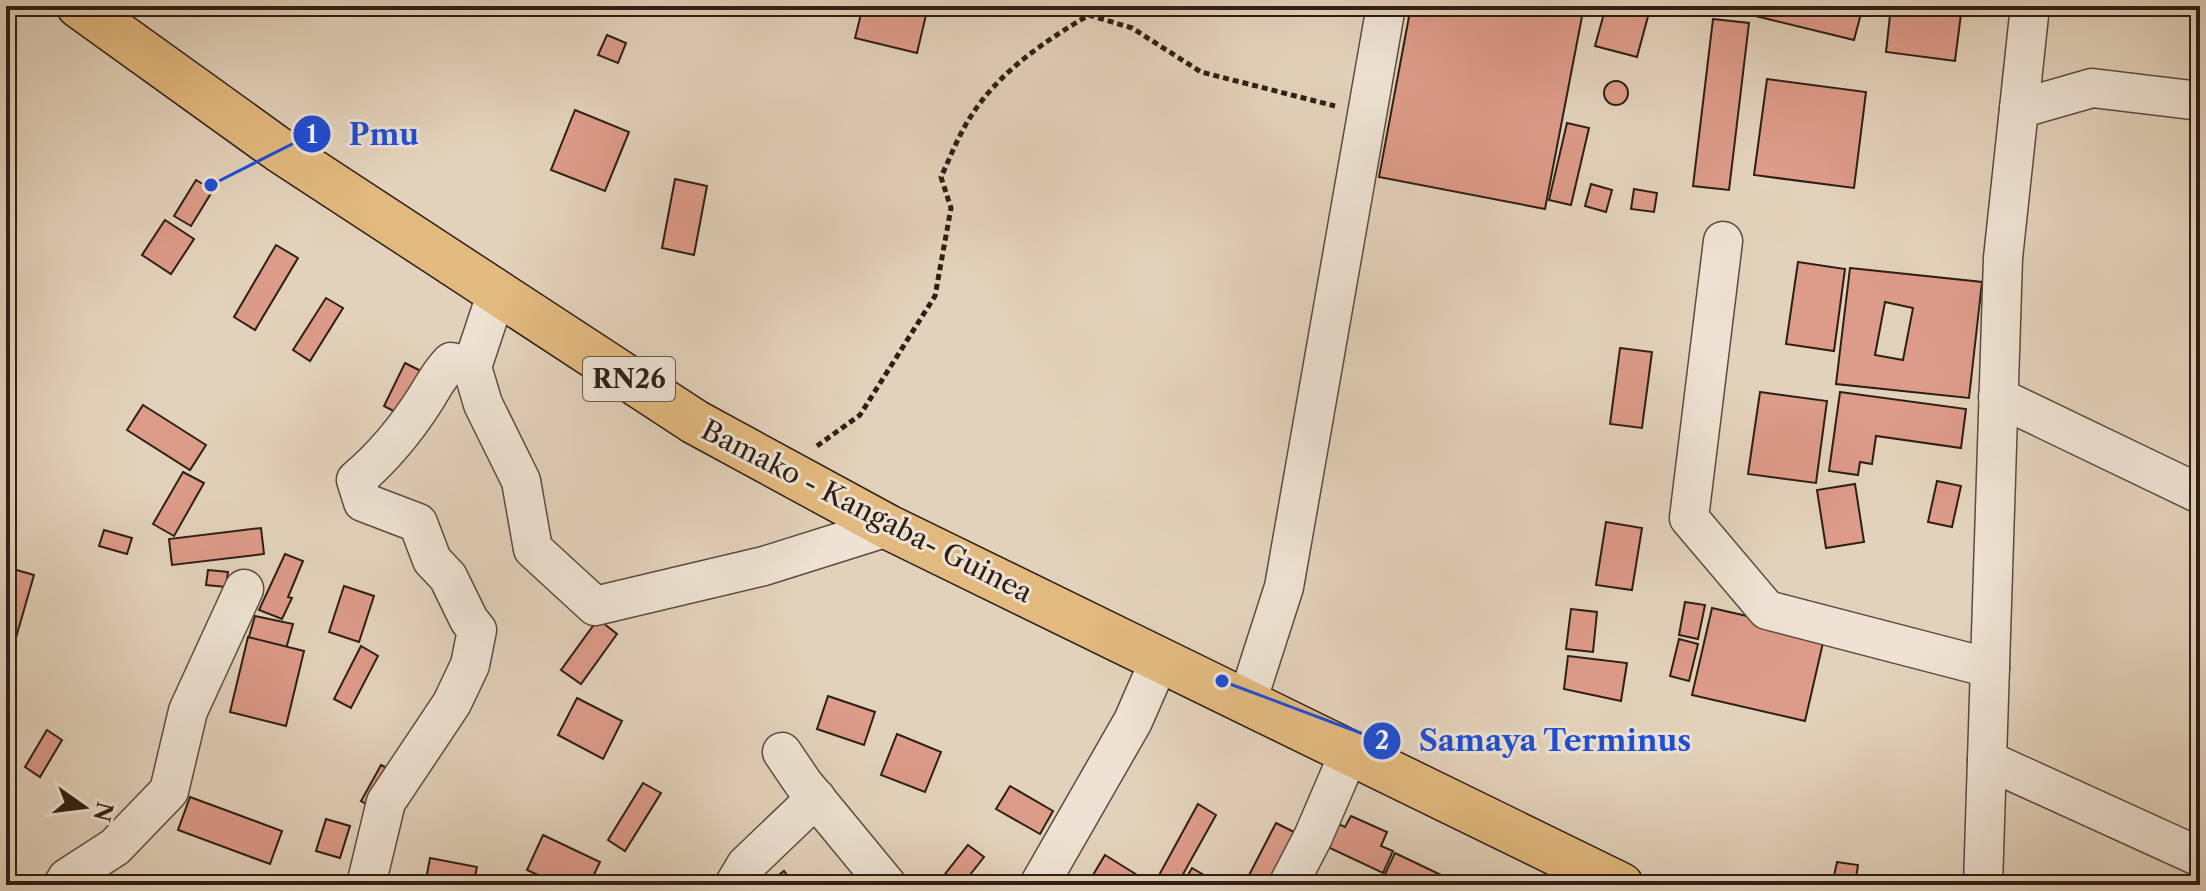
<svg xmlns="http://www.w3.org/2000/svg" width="2206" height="891" viewBox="0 0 2206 891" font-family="'Libre Caslon Text',serif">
	<rect width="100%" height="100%" fill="#e3d2bb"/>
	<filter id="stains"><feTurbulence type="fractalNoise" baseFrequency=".0025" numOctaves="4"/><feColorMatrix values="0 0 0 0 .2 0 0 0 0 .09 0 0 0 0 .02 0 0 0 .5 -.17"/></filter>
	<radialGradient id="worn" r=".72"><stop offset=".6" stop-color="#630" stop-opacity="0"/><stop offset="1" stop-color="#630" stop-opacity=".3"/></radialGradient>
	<g fill="#dd9b89" stroke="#2e1f14" stroke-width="2" fill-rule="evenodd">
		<polygon points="863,6 892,6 926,15 917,53 855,38"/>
		<polygon points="1411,6 1584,6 1545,209 1379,177"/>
		<polygon points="1606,6 1638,6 1650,9 1637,57 1595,46"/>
		<polygon points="1740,6 1863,6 1854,40 1739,12"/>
		<polygon points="1891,6 1962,6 1955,61 1886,52"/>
		<polygon points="1713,19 1749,23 1729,190 1693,186"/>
		<polygon points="607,35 626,43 618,63 598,55"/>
		<polygon points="1767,79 1866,92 1854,188 1754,175"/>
		<circle cx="1616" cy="93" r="12"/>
		<polygon points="575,110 629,132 605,191 551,170"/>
		<polygon points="1567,123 1589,128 1571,205 1549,200"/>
		<polygon points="675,179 707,186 694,255 662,248"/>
		<polygon points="196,180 213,190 191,226 174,216"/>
		<polygon points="1591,184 1612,190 1606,212 1585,206"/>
		<polygon points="1634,189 1657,193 1654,212 1631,209"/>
		<polygon points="165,220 194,239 171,274 142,255"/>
		<polygon points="276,245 298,258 255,330 234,317"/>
		<polygon points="1798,262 1845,269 1834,351 1786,344"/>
		<path d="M1850,268L1982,282L1969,398L1836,384ZM1885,302L1913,308L1903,360L1875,355Z"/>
		<polygon points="326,298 343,308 310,361 293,350"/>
		<polygon points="1620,348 1652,352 1642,428 1610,424"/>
		<polygon points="405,363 425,373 403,416 384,406"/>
		<polygon points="1760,392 1827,401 1816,483 1748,474"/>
		<polygon points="1840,392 1966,409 1961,448 1876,436 1872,464 1860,462 1858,475 1829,471"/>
		<polygon points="143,405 206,445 190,470 127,430"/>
		<polygon points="183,472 204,483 174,536 153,524"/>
		<polygon points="1937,481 1961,486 1952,527 1928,522"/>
		<polygon points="1855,484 1864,542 1826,548 1817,490"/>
		<polygon points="1606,522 1642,528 1632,590 1596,585"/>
		<polygon points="261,528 264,554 172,565 169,539"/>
		<polygon points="104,530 132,538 127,554 99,546"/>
		<polygon points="285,554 303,561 288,597 292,598 282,619 259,610"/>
		<polygon points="6,567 34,575 13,648 6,646"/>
		<polygon points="208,570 228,572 226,587 206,585"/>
		<polygon points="344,586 374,596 359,642 329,632"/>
		<polygon points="1685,602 1705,605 1698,639 1679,635"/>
		<polygon points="1712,608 1825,634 1805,721 1692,695"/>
		<polygon points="1571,609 1597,612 1593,652 1566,649"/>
		<polygon points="255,616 293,624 286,649 248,640"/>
		<polygon points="598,619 617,634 581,684 561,670"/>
		<polygon points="248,637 304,651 286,726 230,712"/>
		<polygon points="1679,639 1698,644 1689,681 1670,676"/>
		<polygon points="361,646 378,656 351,708 334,699"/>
		<polygon points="1568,656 1627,663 1621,701 1564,689"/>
		<polygon points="828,696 875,712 864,745 817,729"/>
		<polygon points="577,698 622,721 603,759 558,735"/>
		<polygon points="47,730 62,740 40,777 25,767"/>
		<polygon points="897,734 941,752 925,792 881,775"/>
		<polygon points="381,765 397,773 377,810 361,801"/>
		<polygon points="643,783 661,793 625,851 608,840"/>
		<polygon points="1010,786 1053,811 1040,834 996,809"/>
		<polygon points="190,797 282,831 270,864 178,830"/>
		<polygon points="1198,804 1216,815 1177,885 1172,885 1158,877"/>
		<polygon points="1351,816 1387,832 1381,846 1393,851 1383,873 1315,841 1325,818 1345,827"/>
		<polygon points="326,819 350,826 340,858 316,851"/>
		<polygon points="1276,823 1296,833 1269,885 1250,885 1245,883"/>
		<polygon points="543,835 600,862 589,885 560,885 527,870"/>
		<polygon points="968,845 984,857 962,885 940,885 938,883"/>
		<polygon points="1395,853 1462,885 1408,885 1385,874"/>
		<polygon points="1105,855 1142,878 1138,885 1087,885"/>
		<polygon points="430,858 477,867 473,885 425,885"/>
		<polygon points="1837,862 1858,865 1855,885 1832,885"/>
		<polygon points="1192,868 1221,885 1182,885"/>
		<polygon points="784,871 795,885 766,885"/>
	</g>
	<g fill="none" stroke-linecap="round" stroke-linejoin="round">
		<g stroke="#5b4c3e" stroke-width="41">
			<g id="street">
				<polyline points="2019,109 2092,88 2200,101"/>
				<polyline points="1723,241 1689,518 1767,610 1990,668"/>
				<polyline points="497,292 472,367 483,404 521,481 533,549 595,606 764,566 888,527"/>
				<polyline points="1998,397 2200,494"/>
				<polyline points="1247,702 1284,587 1386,6"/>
				<polyline points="782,752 803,783 887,885"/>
				<polyline points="1987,760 2200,857"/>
				<polyline points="63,885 67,878 115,847 169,791 188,711 244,589"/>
				<path d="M366,885L386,802L452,703L470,665L477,630L469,620L448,577L432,560L418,523L363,502L356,480C382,458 407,428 426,398C434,385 440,373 451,362L472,367"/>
				<polyline points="734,885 746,865 816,798"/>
				<polyline points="1039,885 1133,721 1160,659"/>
				<polyline points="1288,885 1313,837 1350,751"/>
				<polyline points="1983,885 2003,258 2030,6"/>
			</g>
		</g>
		<g stroke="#2e1f14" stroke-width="47">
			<polyline id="primary" points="79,6 278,149 695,422 888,527 1621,885"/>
		</g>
		<path stroke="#2e1f14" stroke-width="5" stroke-dasharray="6 4" stroke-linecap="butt" d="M817,446L860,415L935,296L951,208L941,177C949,160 956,142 965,126C993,76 1040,44 1089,15L1132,28L1201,72L1335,106"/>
		<use href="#street" stroke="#ede2d3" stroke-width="38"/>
		<use href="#primary" stroke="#e2b97e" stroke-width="44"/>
	</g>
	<g text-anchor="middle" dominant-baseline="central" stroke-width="6" stroke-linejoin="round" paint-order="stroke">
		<rect fill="#ede2d3" stroke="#675a4d" stroke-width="2" x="583" y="357" width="92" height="44" rx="6"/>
		<g font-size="26" font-weight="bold" fill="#2e1f14">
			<text x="629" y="379">RN26</text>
		</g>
		<g font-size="28" fill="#2e1f14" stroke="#ede2d3">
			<text transform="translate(867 511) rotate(27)">Bamako - Kangaba- Guinea</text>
		</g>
	</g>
	<path fill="none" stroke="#1d4ed8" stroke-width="3" d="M211 185L312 134M1222 681L1382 741"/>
	<g fill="#1d4ed8" stroke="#ede2d3" stroke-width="3">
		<circle cx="211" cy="185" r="8"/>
		<circle cx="1222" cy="681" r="8"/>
		<circle cx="312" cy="134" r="20"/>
		<circle cx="1382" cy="741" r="20"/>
	</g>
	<g font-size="24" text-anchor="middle" font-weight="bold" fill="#fff">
		<text x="312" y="143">1</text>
		<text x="1382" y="749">2</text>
	</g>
	<g font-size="30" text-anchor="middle" font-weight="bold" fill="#1d4ed8" stroke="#ede2d3" stroke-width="6" stroke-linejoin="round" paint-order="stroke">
		<text x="384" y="145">Pmu</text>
		<text x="1555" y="751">Samaya Terminus</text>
	</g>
	<rect width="2206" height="891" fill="none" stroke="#e3d2bb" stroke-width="32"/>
	<rect x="8" y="8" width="2190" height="875" fill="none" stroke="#2e1f14" stroke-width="4"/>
	<rect x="16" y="16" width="2174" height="859" fill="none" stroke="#2e1f14" stroke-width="2"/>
	<g transform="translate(84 807) rotate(104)" stroke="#ede2d3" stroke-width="6" paint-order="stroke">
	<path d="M0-6L14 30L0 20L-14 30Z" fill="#2e1f14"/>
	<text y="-12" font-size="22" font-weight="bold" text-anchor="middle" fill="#2e1f14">N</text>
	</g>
	<rect width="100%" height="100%" filter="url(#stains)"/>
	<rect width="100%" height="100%" fill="url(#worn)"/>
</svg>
